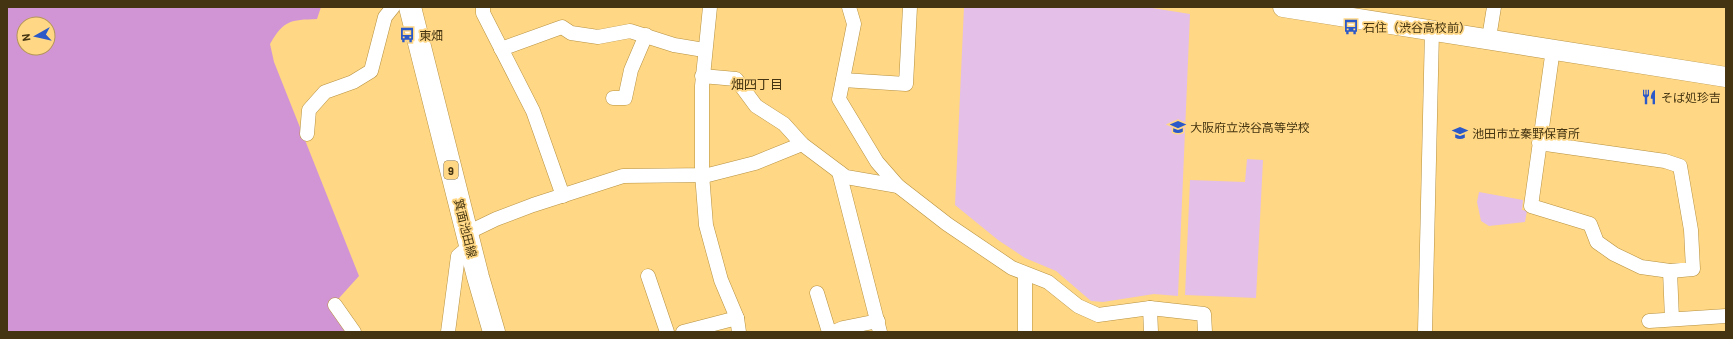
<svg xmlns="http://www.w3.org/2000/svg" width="1733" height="339" viewBox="0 0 1733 339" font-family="Barlow,'Noto Sans JP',sans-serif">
	<rect width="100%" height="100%" fill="#ffd785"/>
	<g fill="#e4bfe7">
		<polygon points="964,7 1146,7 1190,14 1178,296 1154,294 1103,302 1091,301 1056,271 1025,258 998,240 955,205"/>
		<polygon points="1247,159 1263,160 1256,298 1185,295 1190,180 1245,182"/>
		<polygon points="1479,192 1523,200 1522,210 1527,211 1525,222 1489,226 1481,221 1477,202"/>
	</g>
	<path fill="#d195d5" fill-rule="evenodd" d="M7,7H321L317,19C290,20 284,20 270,44L274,62L359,276L331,307L347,332H7ZM24,24H48V48H24Z"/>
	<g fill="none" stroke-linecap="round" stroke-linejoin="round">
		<g stroke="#b7913f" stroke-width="15">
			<g id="street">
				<polyline points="483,7 483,13 533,111 563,196"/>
				<polyline points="710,7 702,86 702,174 706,225 721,280 737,318 739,332"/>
				<polyline points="849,7 854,24 839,99 877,162 898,186 947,224 1012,268 1048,282 1078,306 1098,315 1150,308 1204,314 1205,332"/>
				<polyline points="1489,38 1494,7"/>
				<polyline points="501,49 562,27 571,33 598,37 630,31 674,45 704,50"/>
				<polyline points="702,76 736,79 756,106 784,124 802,144 846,177 898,186"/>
				<polyline points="843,80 906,84 910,7"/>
				<polyline points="613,98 625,98 631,70 646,35"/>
				<polyline points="307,134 309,110 325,92 353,82 371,71 385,17 393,7"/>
				<polyline points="1539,143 1665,161 1680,166 1691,230 1693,269 1670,271 1641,267 1614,254 1597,242 1590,224 1531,206 1553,49"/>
				<polyline points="839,172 880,332"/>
				<polyline points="467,233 496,219 533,205 623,176 708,175 755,163 802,144"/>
				<polyline points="1670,271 1672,319"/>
				<polyline points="1025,274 1025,332"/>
				<polyline points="648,276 667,332"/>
				<polyline points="817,293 829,332"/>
				<polyline points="335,305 354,332"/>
				<polyline points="1150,308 1151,332"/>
				<polyline points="1649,321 1726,316"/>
				<polyline points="448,332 458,256 470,246"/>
				<polyline points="683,332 737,318"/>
				<polyline points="834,332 843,328 878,321"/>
				<polyline points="1425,332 1432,31"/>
			</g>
		</g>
		<g stroke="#b7913f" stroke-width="21">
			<polyline id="secondary" points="1283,7 1726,77"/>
		</g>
		<g stroke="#b7913f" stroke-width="23">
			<polyline id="primary" points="410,7 478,277 494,332"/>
		</g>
		<use href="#street" stroke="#fff" stroke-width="14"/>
		<use href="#secondary" stroke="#fff" stroke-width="20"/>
		<use href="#primary" stroke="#fff" stroke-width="22"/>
	</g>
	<defs>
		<g id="bus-bare" transform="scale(1.2)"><path d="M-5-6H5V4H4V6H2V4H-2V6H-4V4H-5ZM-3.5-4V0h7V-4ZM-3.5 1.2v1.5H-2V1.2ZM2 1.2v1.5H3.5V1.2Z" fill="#2c59c8" stroke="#ffd785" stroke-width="2.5" paint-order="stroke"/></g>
		<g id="restaurant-bare" transform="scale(1.2)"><path d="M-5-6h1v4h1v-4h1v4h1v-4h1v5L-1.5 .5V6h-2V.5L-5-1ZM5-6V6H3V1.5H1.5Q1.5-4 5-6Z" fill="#2c59c8" stroke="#ffd785" stroke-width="2.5" paint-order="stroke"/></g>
		<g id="school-bare" transform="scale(1.2)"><path d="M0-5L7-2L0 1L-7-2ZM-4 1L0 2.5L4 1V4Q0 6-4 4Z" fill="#2c59c8" stroke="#ffd785" stroke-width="2.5" paint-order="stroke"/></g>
	</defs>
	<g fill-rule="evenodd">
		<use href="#bus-bare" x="1351" y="27"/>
		<use href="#bus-bare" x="407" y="35"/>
		<use href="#restaurant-bare" x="1649" y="97"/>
		<use href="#school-bare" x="1178" y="127"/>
		<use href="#school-bare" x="1460" y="133"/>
	</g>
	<g text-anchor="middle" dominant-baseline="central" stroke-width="3.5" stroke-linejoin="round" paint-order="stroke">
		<rect fill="#ffd785" stroke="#7c6534" stroke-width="1" x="444" y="161" width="14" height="18" rx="3"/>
		<g font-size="11" font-weight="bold" fill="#443411">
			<text x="451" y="170">9</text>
		</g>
		<g font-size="12" fill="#443411" stroke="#ffd785" text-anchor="start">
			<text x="1363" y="27">石住（渋谷高校前）</text>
			<text x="419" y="35">東畑</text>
			<text x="1661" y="97">そば処珍吉</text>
			<text x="1190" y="127">大阪府立渋谷高等学校</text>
			<text x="1472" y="133">池田市立秦野保育所</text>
		</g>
		<g font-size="12" fill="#443411" stroke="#ffd785">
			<text transform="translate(466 228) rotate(76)">箕面池田線</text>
		</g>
		<g font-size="13" fill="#443411" stroke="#ffd785">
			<text x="757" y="84">畑四丁目</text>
		</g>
	</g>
	<rect width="1733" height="339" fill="none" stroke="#443411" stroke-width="16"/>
	<g transform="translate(36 36) rotate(262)"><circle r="19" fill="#ffd785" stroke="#b49657"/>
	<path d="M0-3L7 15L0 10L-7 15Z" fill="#2c59c8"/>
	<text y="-6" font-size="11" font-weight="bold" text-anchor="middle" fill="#443411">N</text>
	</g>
</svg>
